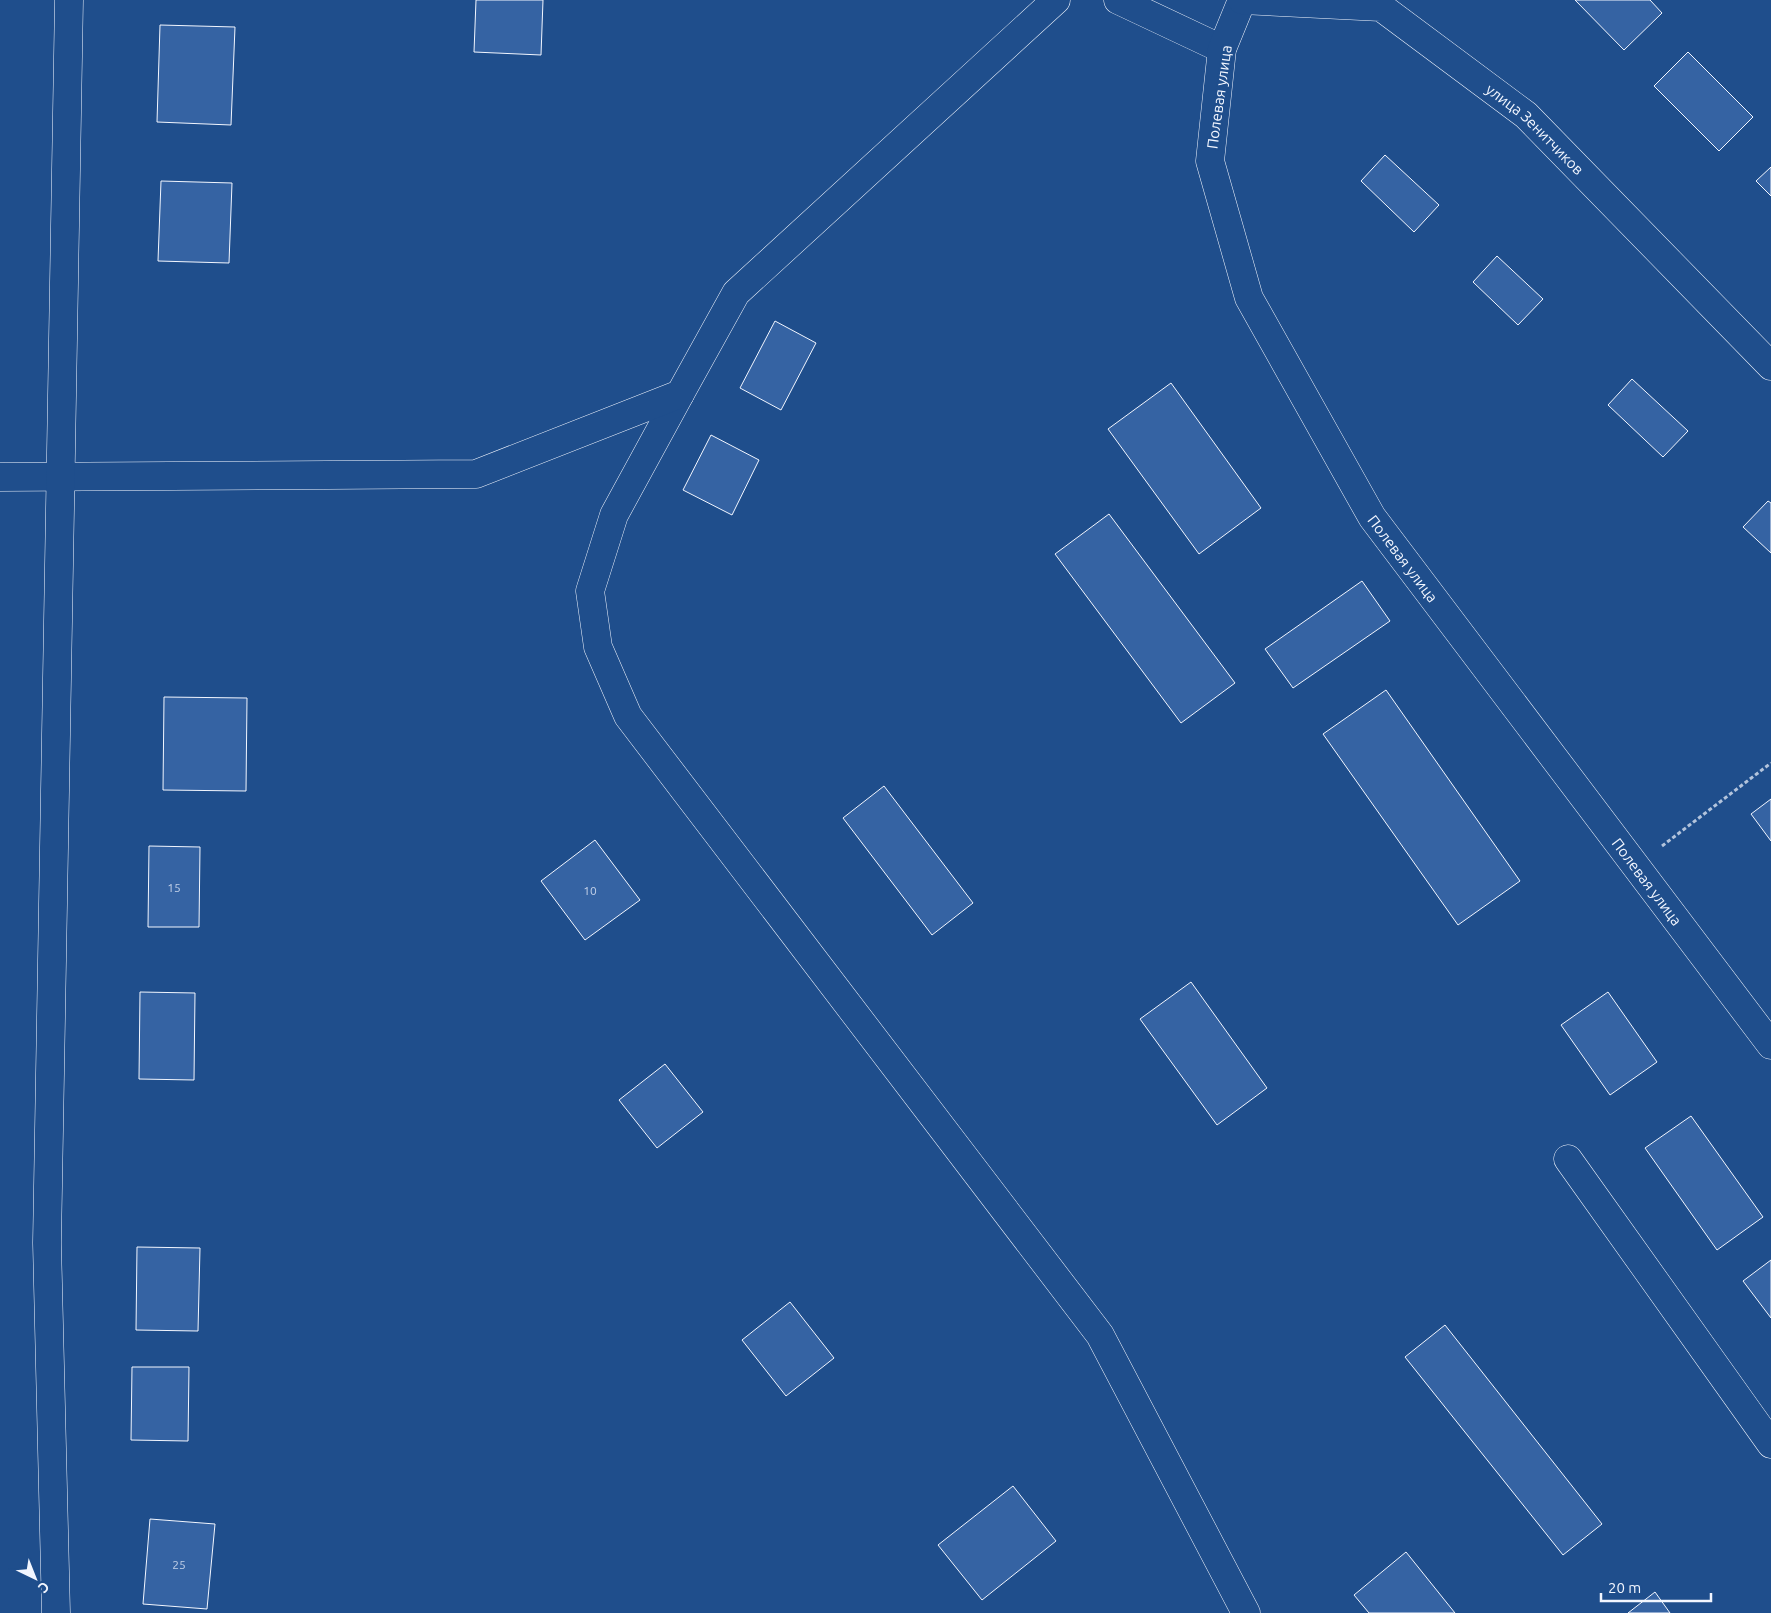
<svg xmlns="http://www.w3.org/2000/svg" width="1771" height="1613" viewBox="0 0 1771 1613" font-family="Ubuntu,sans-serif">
	<rect width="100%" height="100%" fill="#1f4e8c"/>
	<g fill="#3563a3" stroke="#f2f6ff">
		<polygon points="476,0 543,0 541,55 474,52"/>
		<polygon points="1575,0 1650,0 1662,13 1624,50"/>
		<polygon points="160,25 235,27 231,125 157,122"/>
		<polygon points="1688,52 1753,117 1719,151 1654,86"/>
		<polygon points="1385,155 1439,205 1414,232 1361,181"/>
		<polygon points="1771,167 1771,196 1756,181"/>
		<polygon points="161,181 232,183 229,263 158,261"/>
		<polygon points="1497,256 1543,299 1518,325 1473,282"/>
		<polygon points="775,321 816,343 781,410 740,388"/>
		<polygon points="1632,379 1688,431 1663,457 1608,405"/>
		<polygon points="1171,383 1261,508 1199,554 1108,429"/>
		<polygon points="711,435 759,460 732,515 683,490"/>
		<polygon points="1768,501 1771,503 1771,553 1743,527"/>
		<polygon points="1109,514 1235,683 1181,723 1055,554"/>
		<polygon points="1362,581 1390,621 1293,688 1265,649"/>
		<polygon points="1386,690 1520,881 1458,925 1323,734"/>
		<polygon points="164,697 247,698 246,791 163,790"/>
		<polygon points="884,786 973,903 932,935 843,818"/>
		<polygon points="1771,799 1771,841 1751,814"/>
		<polygon points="595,840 640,900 585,940 541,881"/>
		<polygon points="149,846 200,847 199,927 148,927"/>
		<polygon points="1191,982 1267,1088 1217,1125 1140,1019"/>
		<polygon points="140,992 195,993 194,1080 139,1079"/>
		<polygon points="1608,992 1657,1062 1610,1095 1561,1025"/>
		<polygon points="665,1064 703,1112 657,1148 619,1100"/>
		<polygon points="1691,1116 1763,1217 1717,1250 1645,1148"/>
		<polygon points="137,1247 200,1248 198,1331 136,1330"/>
		<polygon points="1771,1260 1771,1318 1743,1281"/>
		<polygon points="790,1302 834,1358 786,1396 742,1340"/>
		<polygon points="1445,1325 1602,1524 1563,1555 1405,1357"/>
		<polygon points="132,1367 189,1367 188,1441 131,1440"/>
		<polygon points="1013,1486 1056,1541 982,1600 938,1545"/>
		<polygon points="150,1519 215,1524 207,1609 143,1604"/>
		<polygon points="1406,1552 1455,1613 1369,1613 1354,1595"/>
		<polygon points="1655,1592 1670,1613 1628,1613"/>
	</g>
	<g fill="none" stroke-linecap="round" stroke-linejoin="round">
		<g stroke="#f2f6ff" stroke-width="29">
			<g id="minor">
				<polyline points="1118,0 1222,49"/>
				<path id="s1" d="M1242,0L1222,49L1210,161L1249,298L1372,517L1771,1045"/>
				<path id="s2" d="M1242,0L1381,7L1526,115L1771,366"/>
				<polyline points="680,394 614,515 590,591 598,647 628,716 1100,1335 1246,1613"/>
				<polyline points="0,477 476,474 680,394 736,293 1056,0"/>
				<polyline points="1568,1159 1771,1444"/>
				<polyline points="56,1613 47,1243 69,0"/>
			</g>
		</g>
		<polyline stroke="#b3c4dc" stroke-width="3" stroke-dasharray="4 2.5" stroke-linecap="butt" points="1662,846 1771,763"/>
		<use href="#minor" stroke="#1f4e8c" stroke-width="28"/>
	</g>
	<g text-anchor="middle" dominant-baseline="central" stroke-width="4" stroke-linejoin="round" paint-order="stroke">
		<g font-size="12" fill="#c3d1e8">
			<text x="174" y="887">15</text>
			<text x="590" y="890">10</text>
			<text x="179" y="1564">25</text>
		</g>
		<g font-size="15" fill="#f2f6ff" stroke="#1f4e8c">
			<text transform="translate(1219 97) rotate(-82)">Полевая улица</text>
			<text stroke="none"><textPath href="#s2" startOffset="336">улица Зенитчиков</textPath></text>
			<text stroke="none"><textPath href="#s1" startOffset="611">Полевая улица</textPath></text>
			<text stroke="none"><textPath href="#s1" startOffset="1016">Полевая улица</textPath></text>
		</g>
	</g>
	<g transform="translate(35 1578) rotate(137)" stroke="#1f4e8c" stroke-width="4" paint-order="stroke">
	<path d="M0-4L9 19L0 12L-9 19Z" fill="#f2f6ff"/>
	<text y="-8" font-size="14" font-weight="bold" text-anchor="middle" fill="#f2f6ff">С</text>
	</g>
	<path d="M1601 1593v8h110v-8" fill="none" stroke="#f2f6ff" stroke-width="2.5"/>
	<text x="1608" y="1593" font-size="15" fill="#f2f6ff" stroke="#1f4e8c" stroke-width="4" paint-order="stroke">20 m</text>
</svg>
